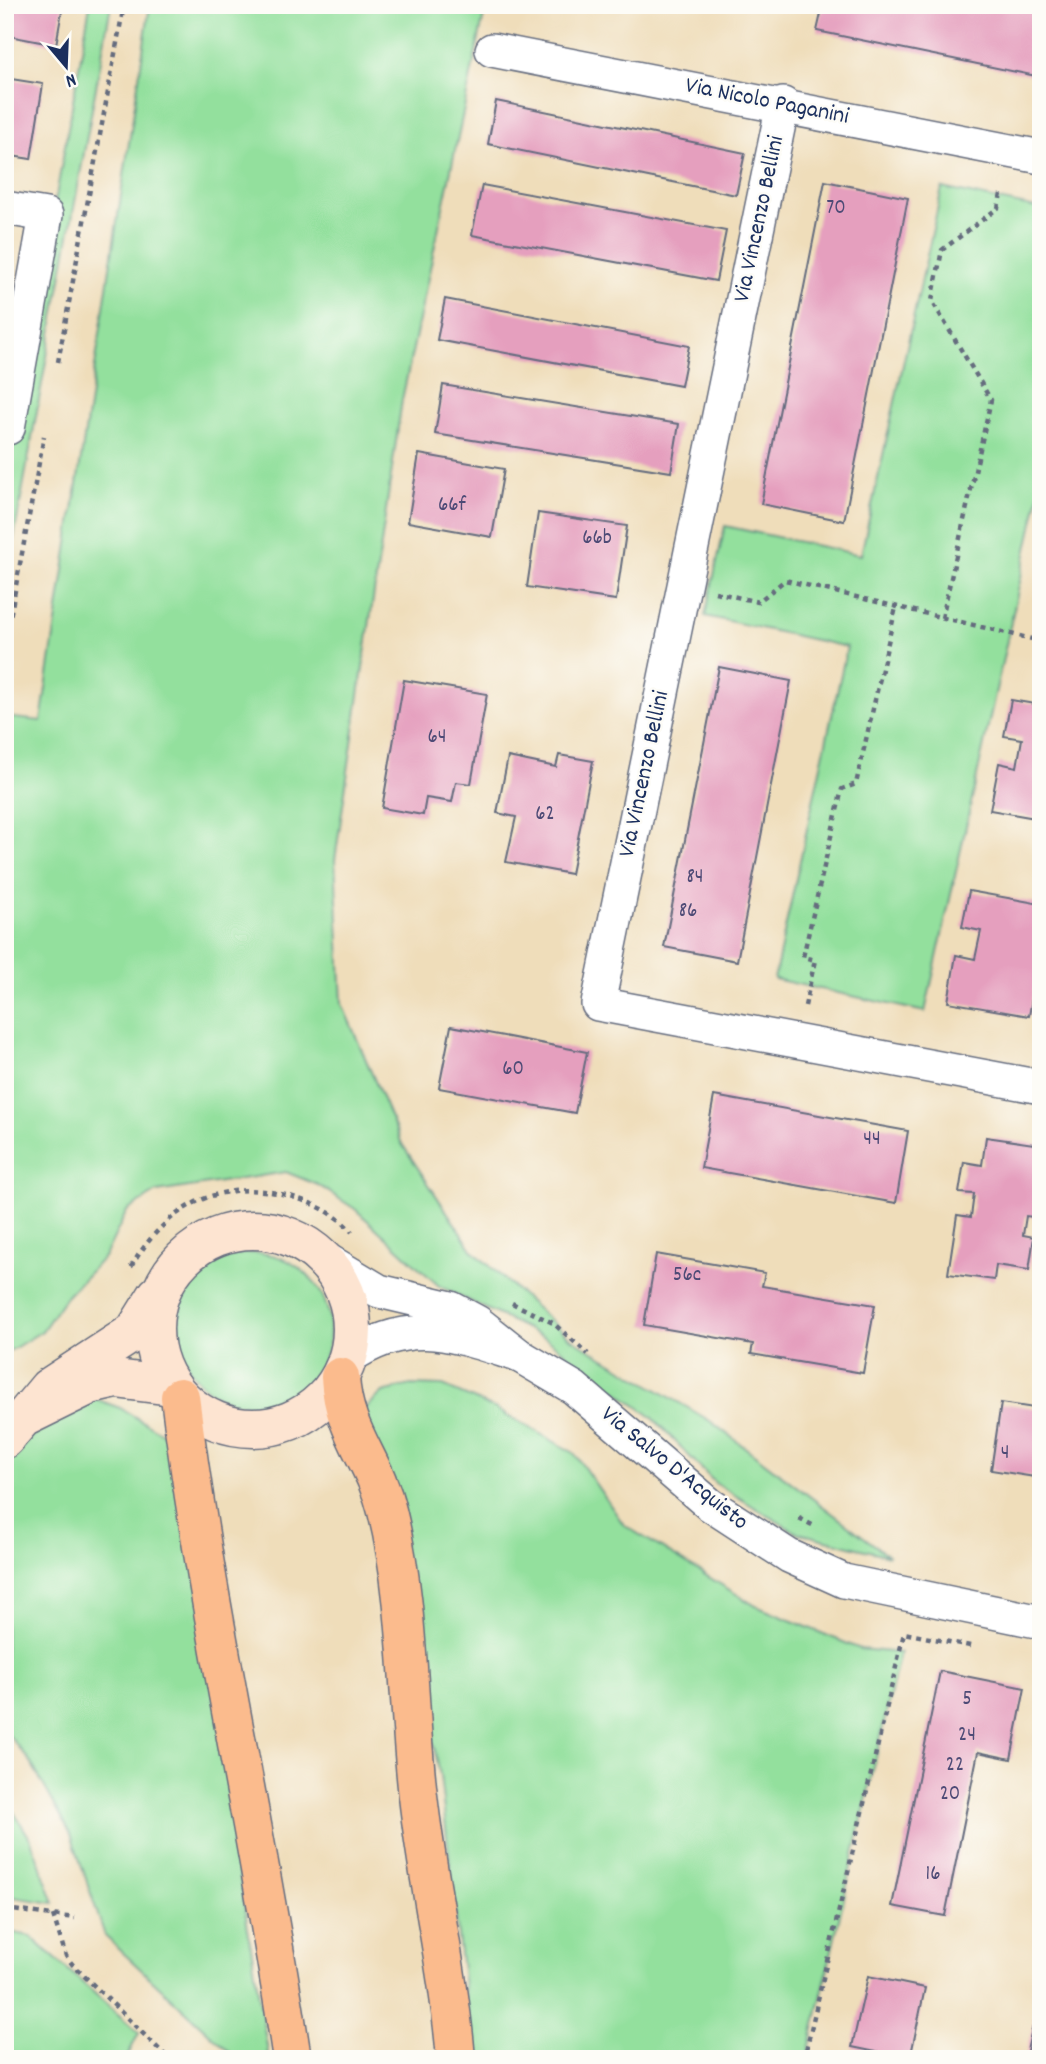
<svg xmlns="http://www.w3.org/2000/svg" width="1046" height="2064" viewBox="0 0 1046 2064" font-family="Dekko,sans-serif">
	<rect width="100%" height="100%" fill="#fdfcf7"/>
	<filter id="ink" filterUnits="userSpaceOnUse"><feTurbulence type="fractalNoise" baseFrequency=".0143" numOctaves="2"/><feDisplacementMap in="SourceGraphic" scale="14" xChannelSelector="R" yChannelSelector="G"/><feConvolveMatrix kernelMatrix="1 2 1 2 8 2 1 2 1" color-interpolation-filters="sRGB"/></filter>
	<filter id="wash" filterUnits="userSpaceOnUse"><feTurbulence type="fractalNoise" baseFrequency=".00686" numOctaves="4" result="noise"/><feDisplacementMap in="SourceGraphic" scale="28" xChannelSelector="R" yChannelSelector="G"/><feGaussianBlur stdDeviation="1.57" result="paint"/><feColorMatrix in="noise" values="0 0 0 0 0 0 0 0 0 0 0 0 0 0 0 0 0 1.4 0 .05"/><feComposite in="paint" operator="in"/></filter>
	<g filter="url(#wash)">
		<rect width="100%" height="100%" fill="#efddba"/>
		<g fill="#93e09d" stroke="#57887e" stroke-width="2">
			<polygon points="90,5 111,5 5,586 5,483"/>
			<polygon points="150,5 486,5 402,400 335,860 342,1004 402,1144 473,1251 569,1337 710,1421 889,1556 795,1532 715,1483 653,1418 544,1337 439,1286 355,1209 318,1185 286,1172 157,1192 127,1211 105,1256 65,1298 42,1331 5,1354 5,717 41,721"/>
			<polygon points="942,188 1041,209 1041,486 925,1012 774,979 847,647 705,616 725,526 861,555"/>
			<circle cx="254" cy="1329" r="76"/>
			<polygon points="411,1385 443,1386 496,1409 574,1453 624,1525 756,1606 860,1649 900,1653 807,2059 472,2059 440,1775 384,1506 348,1425 383,1392"/>
			<polygon points="90,1397 120,1408 202,1457 198,1548 239,1873 269,2059 237,2059 105,1936 71,1834 30,1761 5,1731 5,1445"/>
			<polygon points="5,1798 31,1840 54,1903 5,1896"/>
			<polygon points="5,1931 30,1936 139,2033 126,2059 5,2059"/>
		</g>
		<g id="blocks">
			<g fill="#e59fbe">
				<polygon points="5,5 63,5 56,45 9,36 12,22 5,21"/>
				<polygon points="758,5 784,5 783,11"/>
				<polygon points="823,5 1041,7 1041,77 817,31"/>
				<polygon points="5,78 43,84 31,159 5,155"/>
				<polygon points="496,101 745,153 736,195 488,144"/>
				<polygon points="825,181 908,198 844,521 761,504"/>
				<polygon points="482,185 726,231 716,281 472,235"/>
				<polygon points="445,299 689,346 681,386 437,340"/>
				<polygon points="443,385 679,424 671,472 435,434"/>
				<polygon points="419,454 504,469 492,537 408,522"/>
				<polygon points="538,513 627,526 616,600 527,587"/>
				<polygon points="719,667 791,681 737,961 664,947"/>
				<polygon points="404,680 487,694 471,784 456,782 452,802 426,798 423,815 382,808"/>
				<polygon points="1011,700 1041,705 1041,819 990,810 999,763 1017,767 1022,739 1004,736"/>
				<polygon points="559,755 593,761 571,874 506,862 516,817 497,813 508,757 556,767"/>
				<polygon points="969,891 1041,904 1041,948 1029,1016 948,1002 956,955 975,959 981,931 962,927"/>
				<polygon points="451,1026 587,1052 575,1113 439,1088"/>
				<polygon points="714,1096 908,1131 896,1203 701,1168"/>
				<polygon points="986,1137 1041,1145 1041,1218 1026,1216 1023,1235 1034,1237 1029,1270 996,1265 994,1280 948,1274 957,1215 971,1217 974,1194 959,1193 964,1162 982,1165"/>
				<polygon points="656,1254 765,1273 762,1286 875,1305 863,1373 751,1354 753,1344 644,1325"/>
				<polygon points="1001,1403 1041,1409 1041,1478 991,1470"/>
				<polygon points="940,1671 1025,1688 1011,1759 978,1752 945,1916 892,1906"/>
				<polygon points="868,1976 925,1988 910,2059 852,2047"/>
				<polygon points="1035,2017 1041,2018 1041,2059 1025,2059"/>
			</g>
		</g>
	</g>
	<g filter="url(#ink)">
		<use href="#blocks" fill-opacity="0" stroke="#656c7e" stroke-width="2"/>
		<g fill="none" stroke-linecap="round" stroke-linejoin="round">
			<g stroke="#656c7e" stroke-width="36">
				<g id="street">
					<polyline points="492,50 1041,157"/>
					<polyline points="783,104 598,1004 1041,1087"/>
					<polyline points="5,208 46,215 8,428 5,427"/>
					<path d="M322,1257L379,1291L451,1308L477,1322L520,1356C454,1335 411,1315 348,1358"/>
					<polyline points="520,1356 574,1388 709,1504 789,1556 844,1581 1041,1622"/>
				</g>
			</g>
			<g stroke="#656c7e" stroke-width="41">
				<g id="secondary">
					<circle cx="253" cy="1329" r="99"/>
					<polyline points="23,1418 48,1388 134,1332 157,1295"/>
					<polyline points="5,1439 23,1418 90,1385 116,1379 172,1386"/>
				</g>
			</g>
			<g stroke="#656c7e" stroke-width="41">
				<g id="highway">
					<path d="M340,1377C343,1433 375,1460 387,1511C410,1603 407,1702 418,1796C428,1884 449,1971 456,2059"/>
					<path d="M180,1397C208,1619 259,1837 292,2059"/>
				</g>
			</g>
			<g stroke="#656c7e" stroke-width="4.5" stroke-dasharray="5 5" stroke-linecap="butt">
				<polyline points="58,362 124,5"/>
				<polyline points="715,592 758,602 785,580 1032,639"/>
				<polyline points="942,618 991,400 932,301 942,250 998,208 1001,194"/>
				<polyline points="5,644 44,436"/>
				<polyline points="805,1006 815,960 803,957 842,789 856,784 896,607"/>
				<path d="M131,1267C167,1205 222,1176 293,1197C315,1204 337,1214 352,1232"/>
				<polyline points="512,1303 553,1323 588,1354"/>
				<polyline points="799,1518 816,1527"/>
				<polyline points="5,1909 75,1918"/>
				<polyline points="53,1915 66,1956 73,1965 169,2059"/>
				<polyline points="804,2059 904,1633 975,1647"/>
			</g>
			<use href="#street" stroke="#fff" stroke-width="33"/>
			<use href="#secondary" stroke="#fde4d1" stroke-width="38"/>
			<use href="#highway" stroke="#fbbb8d" stroke-width="38"/>
		</g>
	</g>
	<g text-anchor="middle" dominant-baseline="central" stroke-width="5" stroke-linejoin="round" paint-order="stroke">
		<g font-size="21" fill="#4e4b76">
			<text x="836" y="209">70</text>
			<text x="452" y="506">66f</text>
			<text x="597" y="539">66b</text>
			<text x="437" y="738">64</text>
			<text x="545" y="815">62</text>
			<text x="695" y="878">84</text>
			<text x="688" y="912">86</text>
			<text x="513" y="1070">60</text>
			<text x="872" y="1140">44</text>
			<text x="687" y="1276">56c</text>
			<text x="1005" y="1454">4</text>
			<text x="967" y="1700">5</text>
			<text x="967" y="1736">24</text>
			<text x="955" y="1766">22</text>
			<text x="950" y="1795">20</text>
			<text x="933" y="1875">16</text>
		</g>
		<g font-size="24" fill="#1b2f5e" stroke="#fdfcf7">
			<text transform="translate(767 102) rotate(11)">Via Nicolo Paganini</text>
			<text transform="translate(760 219) rotate(-78)">Via Vincenzo Bellini</text>
			<text transform="translate(645 774) rotate(-78)">Via Vincenzo Bellini</text>
			<text transform="translate(674 1469) rotate(39)">Via Salvo D'Acquisto</text>
		</g>
	</g>
	<rect width="1046" height="2064" fill="none" stroke="#fdfcf7" stroke-width="28"/>
	<g transform="translate(66 66) rotate(161)" stroke="#fdfcf7" stroke-width="5" paint-order="stroke">
	<path d="M0-5L12 26L0 18L-12 26Z" fill="#1b2f5e"/>
	<text y="-10" font-size="19" font-weight="bold" text-anchor="middle" fill="#1b2f5e">N</text>
	</g>
</svg>
